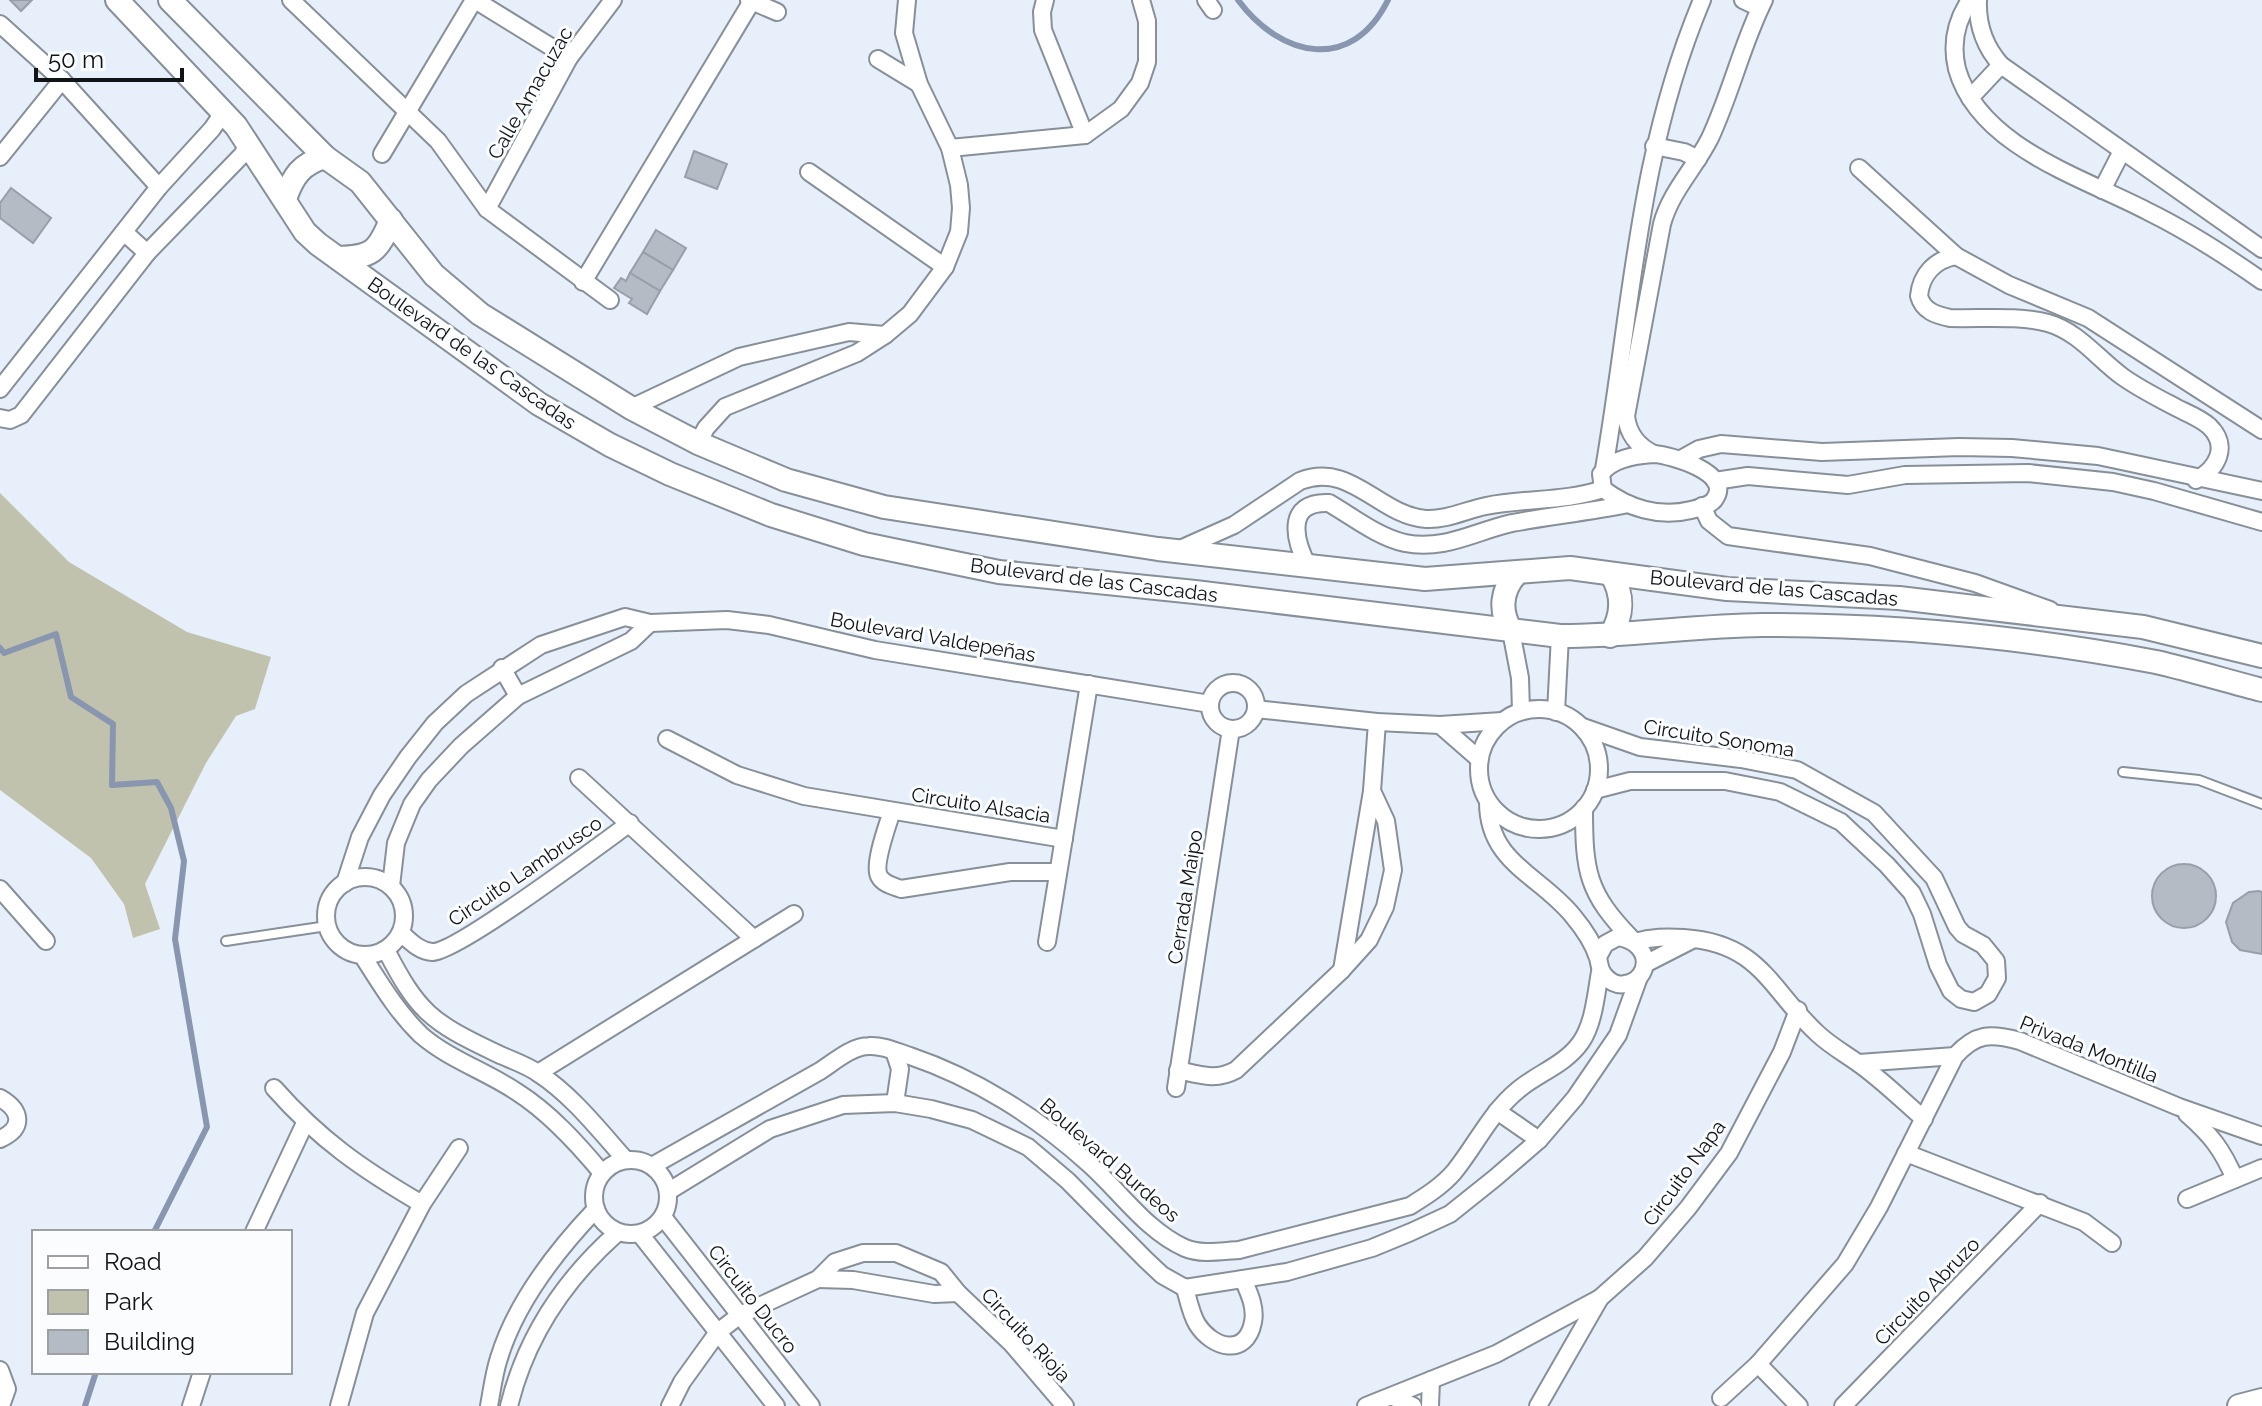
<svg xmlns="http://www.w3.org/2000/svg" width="2262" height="1406" viewBox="0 0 2262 1406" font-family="Raleway,sans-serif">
	<rect width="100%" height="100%" fill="#e7f0fa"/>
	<polygon fill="#c1c2ae" points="0,493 69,562 187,632 271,657 255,709 236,716 206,763 145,884 160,929 133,938 124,904 91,858 0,790"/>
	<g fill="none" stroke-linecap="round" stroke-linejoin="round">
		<g stroke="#8896af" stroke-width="6">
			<path d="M1238,0C1281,58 1352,73 1388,0"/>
			<polyline points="0,648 4,653 56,634 71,697 113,724 112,785 157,782 171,808 184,861 175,939 207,1127 154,1232"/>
			<polyline points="85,1406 96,1372"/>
		</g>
	</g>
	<g fill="#b3bbc4" stroke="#979fa8" stroke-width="2">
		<polygon points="10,0 32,0 21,11"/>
		<polygon points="694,151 727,164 717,189 685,177"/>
		<polygon points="11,188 51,218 33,243 0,218 0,203"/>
		<polygon points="656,230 686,248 673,270 643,252"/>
		<polygon points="643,252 673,270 660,291 630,273"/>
		<polygon points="630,273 660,291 647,314 629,303 632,299 614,288 621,278 626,281"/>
		<circle cx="2184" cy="896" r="32"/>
		<polygon points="2259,891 2262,892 2262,954 2240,950 2232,942 2226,922 2233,903 2249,892"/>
	</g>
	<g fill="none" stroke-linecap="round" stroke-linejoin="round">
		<g stroke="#878f98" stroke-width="12">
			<g id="service">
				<polyline points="2123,772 2199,780 2262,804"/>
				<polyline points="226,941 327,926"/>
			</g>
		</g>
		<g stroke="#878f98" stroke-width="20">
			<g id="minor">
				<polyline points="291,0 438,141 487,209 610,300"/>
				<polyline points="475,0 569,58"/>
				<polyline points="749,0 777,12"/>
				<polyline points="1045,0 1042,12 1043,30 1085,135"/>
				<polyline points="1206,0 1213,10"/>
				<polyline points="1743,0 1760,8"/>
				<path d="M1970,0C1956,21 1951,44 1957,69C1979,147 2084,178 2147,211C2188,231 2225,255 2262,281"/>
				<path d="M1978,0C1977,25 1984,46 2001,65L2262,249"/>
				<polyline points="0,24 62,80 159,187"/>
				<polyline points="878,59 919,84"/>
				<polyline points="1970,98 2001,65"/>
				<polyline points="1654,146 1684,152 1698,159"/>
				<polyline points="950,148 1085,135 1121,109 1140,83 1147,62 1147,21 1141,0"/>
				<polyline points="382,154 474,0"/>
				<polyline points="0,157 62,80"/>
				<polyline points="1859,168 1956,256 2009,285 2088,318 2262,430"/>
				<polyline points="809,172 945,267"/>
				<polyline points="2102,190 2122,151"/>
				<polyline points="487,209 569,58 613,0"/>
				<polyline points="124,232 147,253"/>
				<path d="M1956,256C1935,260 1921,274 1919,296C1923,311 1936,315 1950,318C1981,319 2018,315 2048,323C2079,332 2098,359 2123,377C2140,389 2158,398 2177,408C2187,413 2200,418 2209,426C2230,446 2217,469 2196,480"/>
				<polyline points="583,282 752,1"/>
				<polyline points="0,389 159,187 212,129 223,113"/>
				<polyline points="631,408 739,357 849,332 885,335"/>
				<polyline points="0,418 10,420 21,415 147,253 242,155 249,144"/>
				<polyline points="698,443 706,428 725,407 857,353 885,335 910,314 945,267 959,232 961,208 959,185 950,148 919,84 904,33 907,0"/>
				<path d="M1654,454C1637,446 1628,434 1626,416L1662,224C1671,191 1695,168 1710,138C1731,93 1742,44 1764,0"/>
				<path d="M1654,454C1670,455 1735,473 1714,500C1709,506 1699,508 1691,510C1659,518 1628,508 1603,489L1601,474C1612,458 1636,455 1654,454Z"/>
				<polyline points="1681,459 1699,449 1721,444 1822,452 1959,447 2012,448 2098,456 2262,491"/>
				<path d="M1604,469C1632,307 1637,155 1702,0"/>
				<polyline points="1715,481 1748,476 1848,485 1905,475 2028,473 2113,482 2154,491 2262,522"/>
				<polyline points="1702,506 1709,521 1728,536 1870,556 1975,583 2050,610"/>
				<path d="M1178,550L1234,525L1300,481C1351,461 1378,515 1426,519C1447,520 1466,510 1486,506C1525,498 1565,502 1603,489"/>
				<path d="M1308,566C1294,540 1285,501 1329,503C1353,517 1378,537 1405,543C1444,551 1476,531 1512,523C1550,516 1589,512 1628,504"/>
				<polyline points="1511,631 1520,678 1521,711"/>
				<polyline points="502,668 518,696"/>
				<circle cx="1233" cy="706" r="23"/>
				<polyline points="1256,709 1377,722 1440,725 1502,721"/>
				<circle cx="1539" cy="769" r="60"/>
				<polyline points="1556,712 1560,636"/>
				<polyline points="1440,725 1479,759"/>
				<polyline points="1583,727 1640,747 1741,759 1797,770 1874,813 1934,878 1957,927 1963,934 1983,945 1996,961 1997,978 1988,994 1974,1002 1961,999 1951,991 1938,965 1922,914 1912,893 1887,865 1841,822 1780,792 1725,781 1630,781 1595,790"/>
				<polyline points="667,739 737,775 804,796 1064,839"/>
				<polyline points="579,778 754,939"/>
				<path d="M1488,802C1488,863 1540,875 1573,916C1583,928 1593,942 1598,958C1600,965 1599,969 1604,975C1609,981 1617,986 1625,984C1651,980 1654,943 1618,937L1605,944L1598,957"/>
				<path d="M1584,808C1584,872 1587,893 1632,939"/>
				<path d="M892,811C888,824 873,864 879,876C883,884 893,886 901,889L1010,872H1058"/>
				<circle cx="365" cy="916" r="39"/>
				<polyline points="345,883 360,837 382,795 408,757 435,723 466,694 541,645 625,617 650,623 727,620 769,625 875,650 1210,704"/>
				<polyline points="391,886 396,843 412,804 429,780 461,746 518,696 631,641 650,623"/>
				<polyline points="0,889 46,941"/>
				<path d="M401,933C410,941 419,951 432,952C456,953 601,844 630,823"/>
				<polyline points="1047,942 1089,684"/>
				<path d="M1635,942C1652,937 1666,937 1684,938C1761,943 1770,990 1818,1034C1831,1046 1844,1053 1858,1063C1881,1079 1902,1100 1924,1119"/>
				<path d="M386,950C418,1012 431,1022 494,1052C508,1059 525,1064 538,1073C572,1095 599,1130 625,1159"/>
				<path d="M362,955C380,983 397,1012 421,1035C450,1060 486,1071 517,1092C550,1113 578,1144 602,1173"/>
				<polyline points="1645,964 1692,940"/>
				<polyline points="1342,970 1372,791"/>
				<polyline points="894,1051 900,1069 895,1103"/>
				<polyline points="1859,1063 1955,1056"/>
				<path d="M1178,1070C1200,1075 1216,1081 1236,1070L1341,971L1369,940L1385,907L1393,870L1386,821L1372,791L1377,722"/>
				<polyline points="538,1073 794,914"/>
				<path d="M274,1088C320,1140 362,1169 422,1204"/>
				<polyline points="1176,1088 1231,729"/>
				<path d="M0,1098C21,1110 25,1128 0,1139"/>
				<polyline points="1497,1111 1539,1140"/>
				<path d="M2187,1114C2211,1135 2222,1149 2235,1179"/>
				<polyline points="1906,1153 2084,1222 2112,1243"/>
				<circle cx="631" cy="1197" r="37"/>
				<path d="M652,1166L820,1071C834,1062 852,1046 869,1046C883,1045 897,1052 910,1056C975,1078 1037,1117 1088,1163C1119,1190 1146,1231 1185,1248C1202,1255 1221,1251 1239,1250L1410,1206C1426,1196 1442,1186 1454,1172C1476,1145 1490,1113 1518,1090C1538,1073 1565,1065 1581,1042C1594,1023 1596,994 1600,972"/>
				<polyline points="669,1191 770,1129 843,1105 895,1103 931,1109 972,1120 1028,1147 1068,1181 1145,1259 1162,1275 1185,1288 1287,1272 1372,1248 1411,1232 1450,1214 1495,1178 1539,1140 1575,1098 1618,1035 1639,977"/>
				<polyline points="2187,1199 2262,1168"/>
				<polyline points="663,1217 811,1406"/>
				<polyline points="254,1232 305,1123"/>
				<polyline points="640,1234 776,1406"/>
				<polyline points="818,1279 853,1280 934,1294 958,1293"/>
				<path d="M1185,1288C1188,1299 1191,1314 1197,1324C1212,1348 1246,1358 1253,1322C1256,1307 1249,1293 1243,1279"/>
				<polyline points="1758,1364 1799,1406"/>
				<polyline points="0,1370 7,1389 1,1406"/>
				<polyline points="1393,1397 1413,1406"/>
				<path d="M1721,1398L1758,1364L1845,1264L1879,1207L1955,1056C1976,1033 1990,1033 2020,1041L2179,1107L2262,1136"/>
				<polyline points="191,1406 202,1372"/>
				<polyline points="339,1406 365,1313 422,1204 459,1148"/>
				<path d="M489,1406C492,1390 494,1373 499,1358C516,1302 556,1251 596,1209"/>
				<path d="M509,1406C526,1337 564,1280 617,1233"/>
				<polyline points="670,1406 682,1382 718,1332 740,1315 818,1279 835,1262 863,1253 896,1253 941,1272 958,1293 1012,1344 1065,1406"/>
				<polyline points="1366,1406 1496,1354 1600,1298 1645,1258 1688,1208 1729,1153 1782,1052 1798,1010"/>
				<polyline points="1430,1406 1431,1380"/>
				<polyline points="1538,1406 1600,1298"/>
				<polyline points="1843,1406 2040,1203"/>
			</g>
		</g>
		<g stroke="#878f98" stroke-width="26">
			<g id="secondary">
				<path d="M117,0L236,126L305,232L318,244L539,404L610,445L670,474L771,515L864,544L999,572L1195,592L1560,636C1628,636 1694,626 1762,625C1894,625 2026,637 2156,662C2191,670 2227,681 2262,690"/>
				<polyline points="170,0 325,157 360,182 434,275 480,314 631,408 698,443 786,480 884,507 1158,549 1425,579 1570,568 1727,589 1899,598 2143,627 2262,656"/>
				<path d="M285,199C293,176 301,164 325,157"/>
				<path d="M338,258C372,257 378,252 391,220"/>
				<path d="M1511,631C1499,610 1501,590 1517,573"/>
				<path d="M1610,636C1623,616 1624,595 1611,574"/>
				<polyline points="2239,1406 2262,1400"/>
			</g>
		</g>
		<use href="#service" stroke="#fff" stroke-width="8"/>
		<use href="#minor" stroke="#fff" stroke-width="16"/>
		<use href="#secondary" stroke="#fff" stroke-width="22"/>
	</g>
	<g text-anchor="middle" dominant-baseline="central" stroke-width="6" stroke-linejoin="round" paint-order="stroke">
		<g font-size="20" fill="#111417" stroke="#fafcfe">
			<text transform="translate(530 93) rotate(-60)">Calle Amacuzac</text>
			<text transform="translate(472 353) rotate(35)">Boulevard de las Cascadas</text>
			<text transform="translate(1094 580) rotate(7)">Boulevard de las Cascadas</text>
			<text transform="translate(1774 588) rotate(5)">Boulevard de las Cascadas</text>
			<text transform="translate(933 637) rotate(10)">Boulevard Valdepeñas</text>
			<text transform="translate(1719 738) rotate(9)">Circuito Sonoma</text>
			<text transform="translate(981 805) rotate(9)">Circuito Alsacia</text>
			<text transform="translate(525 871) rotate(-34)">Circuito Lambrusco</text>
			<text transform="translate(1185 897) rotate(-81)">Cerrada Maipo</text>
			<text transform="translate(2089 1049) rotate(22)">Privada Montilla</text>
			<text transform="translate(1110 1160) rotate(41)">Boulevard Burdeos</text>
			<text transform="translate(1684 1173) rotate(-54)">Circuito Napa</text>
			<text transform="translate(1927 1291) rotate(-46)">Circuito Abruzo</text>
			<text transform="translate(753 1299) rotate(52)">Circuito Ducro</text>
			<text transform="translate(1026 1335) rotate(47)">Circuito Rioja</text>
		</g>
	</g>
	<rect x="32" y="1230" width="260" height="144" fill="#fafcfe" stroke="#9d9fa2" stroke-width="2"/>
	<rect x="48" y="1256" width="40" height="12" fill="#ffffff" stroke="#9d9fa2" stroke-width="2"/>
	<text x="104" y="1270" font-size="24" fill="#111417">Road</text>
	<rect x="48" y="1290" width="40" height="24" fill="#c1c2ae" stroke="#9d9fa2" stroke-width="2"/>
	<text x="104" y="1310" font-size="24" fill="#111417">Park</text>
	<rect x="48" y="1330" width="40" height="24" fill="#b3bbc4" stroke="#9d9fa2" stroke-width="2"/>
	<text x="104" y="1350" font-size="24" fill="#111417">Building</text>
	<path d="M36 68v12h146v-12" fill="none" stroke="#111417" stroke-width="4"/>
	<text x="48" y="68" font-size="24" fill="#111417" stroke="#fafcfe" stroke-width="6" paint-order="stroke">50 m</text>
</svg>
